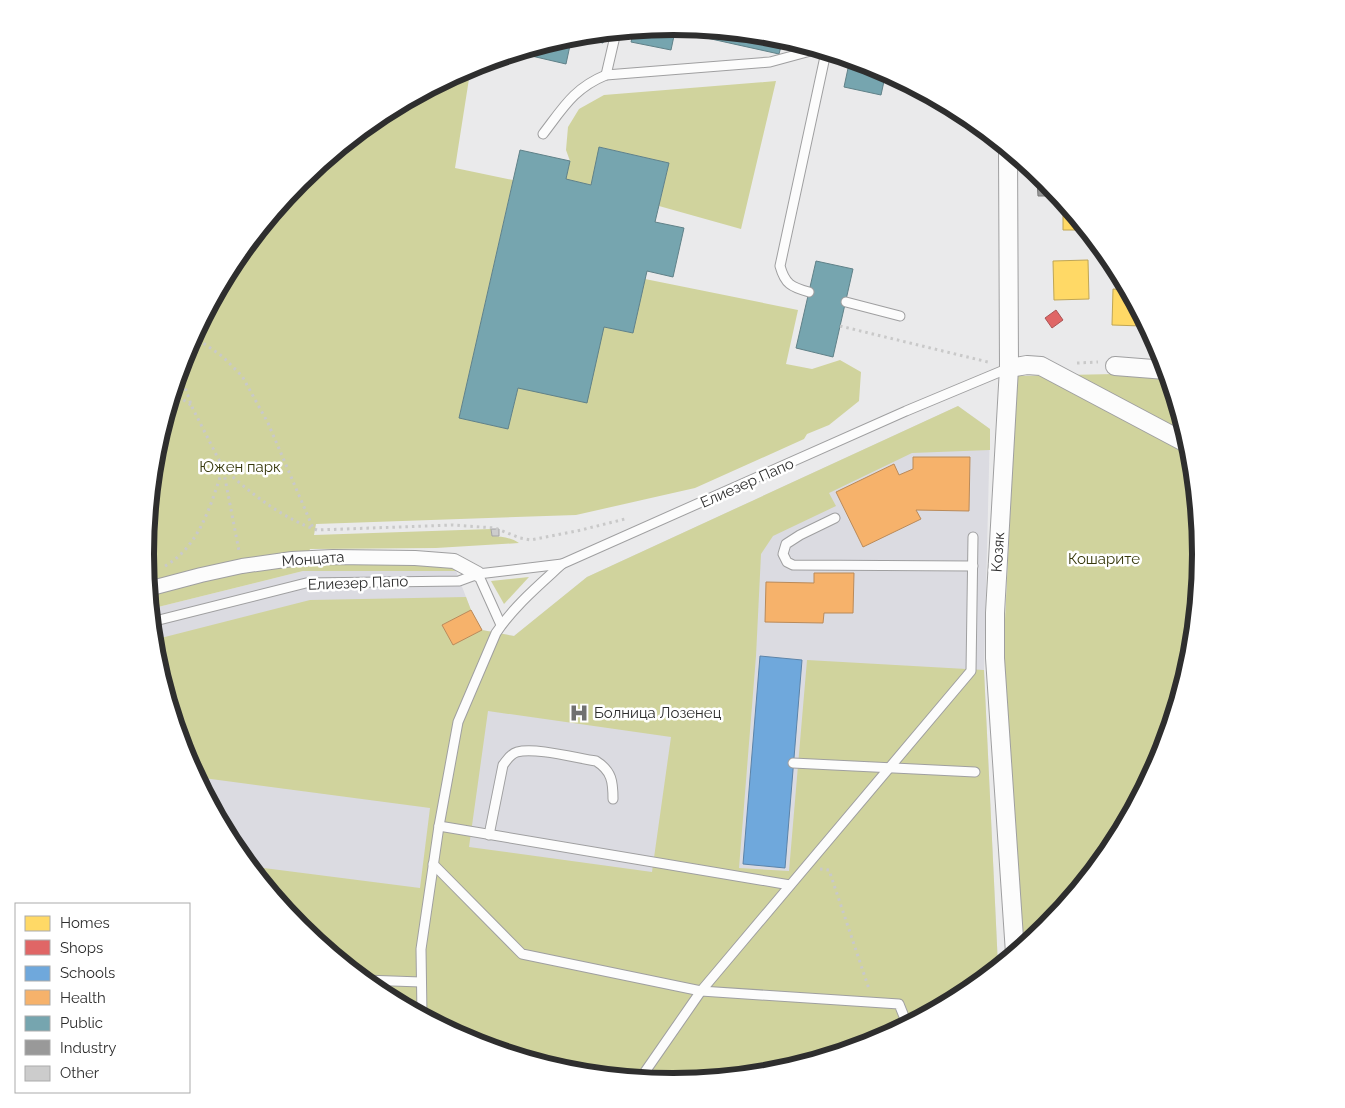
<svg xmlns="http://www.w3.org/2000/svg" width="1345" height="1108" viewBox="0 0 1345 1108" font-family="Raleway,sans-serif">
	<rect width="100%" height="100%" fill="#eaeaeb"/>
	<polygon fill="#dbdbe1" points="958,406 990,429 984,670 998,966 965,993 874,1042 775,1072 672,1082 569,1072 470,1041 299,927 234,847 185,756 155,657 150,609 303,571 456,571 471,610 482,630 514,636 587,577"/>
	<g fill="#d0d39d" fill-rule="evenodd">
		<path d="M471,66L455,168L513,180L459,418L508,429L518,388L604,327L633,333L645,279L798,310L786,364L812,369L840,360L861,372L859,401L829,425L807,434L804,439L695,488L576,515L316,524L314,535L491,529L492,536C501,536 512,538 519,543L436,548L310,549L304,563L448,565L456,571H303L150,609L145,554L155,451L185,352L234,261L301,180L380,115Z"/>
		<polygon points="776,81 741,229 659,206 669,163 600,147 591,185 566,179 570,161 566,150 568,127 579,109 604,95"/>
		<polygon points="1115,374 1168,379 1190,451 1200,554 1190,657 1160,756 1111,847 1045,927 1024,945 1003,660 1017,376"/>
		<path d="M958,406L990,429V450L912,453L829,493L836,506L773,536L761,554L756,656L739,868L789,871L807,660L984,670L998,966L965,993L874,1042L775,1072L672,1082L569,1072L470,1041L379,993L299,927L249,866L420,888L430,808L196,777L185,756L155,657L153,640L310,600L466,597L471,610L442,625L453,645L482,630L514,636L587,577ZM488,711L671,737L652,872L469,847Z"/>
		<polygon points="529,577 504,604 491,581"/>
	</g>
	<g fill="#ffd966" stroke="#c0a655">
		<polygon points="1063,202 1086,230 1063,230"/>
		<polygon points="1088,260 1089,299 1054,300 1053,261"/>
		<polygon points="1113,289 1127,290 1142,319 1142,326 1112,325"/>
	</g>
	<polygon fill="#e06666" stroke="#ab5555" points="1056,310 1063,320 1052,328 1045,318"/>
	<polygon fill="#6fa8dc" stroke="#5c83a8" points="760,656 802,660 785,868 743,864"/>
	<g fill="#f6b26b" stroke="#ba8a59">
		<polygon points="913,457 970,457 969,511 916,510 921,519 863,547 836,492 894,464 899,475 913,469"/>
		<polygon points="814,573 854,573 853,613 824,613 823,623 765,622 766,582 814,583"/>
		<polygon points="471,610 482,630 453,645 442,625"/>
	</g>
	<g fill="#76a5af" stroke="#608188">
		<polygon points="673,26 776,36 783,39 779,54 675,31 671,50 631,42 634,30"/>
		<polygon points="605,33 603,43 572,36"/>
		<polygon points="572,36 566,64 523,54 524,50"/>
		<polygon points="850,59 875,67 886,72 881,95 844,87"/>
		<polygon points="599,147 669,163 655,222 684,228 673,277 647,271 633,333 604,327 587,403 518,388 508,429 459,418 520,150 570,161 566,179 591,185"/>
		<polygon points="816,261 853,269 833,357 796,348"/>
	</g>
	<polygon fill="#999" stroke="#797979" points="1037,181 1045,181 1058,196 1038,196"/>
	<polygon fill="#ccc" stroke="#a4a3a4" points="491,529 499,529 499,536 492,536"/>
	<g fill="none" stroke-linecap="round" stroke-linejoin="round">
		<g stroke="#9f9fa0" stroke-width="11">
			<g id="service">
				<polyline points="606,75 616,32"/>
				<path d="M543,134C563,108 574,88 606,75L770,62L818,49"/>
				<path d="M809,292C791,287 785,284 780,266L826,52"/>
				<polyline points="846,302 900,316"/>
				<polyline points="835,518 800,535 786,544 783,554 787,562 793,565 973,566"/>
				<polyline points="478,574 501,625"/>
				<polyline points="151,622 306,583 459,581 478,574 562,564 906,411 1009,368"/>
				<polyline points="793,763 975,772"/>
				<polyline points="222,826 224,822"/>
				<polyline points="439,826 790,885"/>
				<path d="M489,835L503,765C507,760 510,754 517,752C535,747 576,758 596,761C612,771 613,782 613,799"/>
				<polyline points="433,864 522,954 701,991 899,1004 907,1024"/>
				<polyline points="364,980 421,982"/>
				<path d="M422,1015L421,949L439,826L458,722L496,633C514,606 538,586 562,564"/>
				<polyline points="640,1079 701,991 971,671 973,537"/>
			</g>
		</g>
		<g stroke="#9f9fa0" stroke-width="16">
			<polyline id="pedestrian" points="148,589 201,575 242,566 292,559 333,557 415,558 454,561 478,574"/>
		</g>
		<g stroke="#9f9fa0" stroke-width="20">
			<g id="minor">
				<polyline points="1008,150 1009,368 995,613 995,658 1015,953"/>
				<polyline points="1115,366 1166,370"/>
				<polyline points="1009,368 1027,365 1041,366 1188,444"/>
			</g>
		</g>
		<g stroke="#c9c9c9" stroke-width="3" stroke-dasharray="2.5 4" stroke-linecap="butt">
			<polyline points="840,326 988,362"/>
			<polyline points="193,336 222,356 242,376 268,423 313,528"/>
			<polyline points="1077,363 1098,362"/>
			<polyline points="179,370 192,407 223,468 239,551"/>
			<polyline points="173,392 192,406"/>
			<path d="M165,566C200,546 211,504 223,468C250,493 282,518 317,530L453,525L495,528L520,538L531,540L581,530L625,519"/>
			<polyline points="820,869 829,870 869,989"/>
		</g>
		<use href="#service" stroke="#fcfcfc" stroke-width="9"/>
		<use href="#pedestrian" stroke="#fcfcfc" stroke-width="14"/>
		<use href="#minor" stroke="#fcfcfc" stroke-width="18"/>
	</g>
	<defs>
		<g id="hospital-bare" transform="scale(1.5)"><path d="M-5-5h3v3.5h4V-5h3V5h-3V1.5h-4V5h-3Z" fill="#707070" stroke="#fff" stroke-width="2.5" paint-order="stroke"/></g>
	</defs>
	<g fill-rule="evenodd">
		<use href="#hospital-bare" x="579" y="713"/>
	</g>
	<g text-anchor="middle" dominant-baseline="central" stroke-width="5" stroke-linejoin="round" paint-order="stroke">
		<g font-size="15" fill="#37390c" stroke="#fff">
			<text x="240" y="467">Южен парк</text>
			<text x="1104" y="559">Кошарите</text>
		</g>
		<g font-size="15" fill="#2e2e2e" stroke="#fff">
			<text transform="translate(747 483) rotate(-24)">Елиезер Папо</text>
			<text transform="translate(998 552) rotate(-86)">Козяк</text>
			<text transform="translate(313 559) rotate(-4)">Монцата</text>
			<text transform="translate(358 583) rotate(-2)">Елиезер Папо</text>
		</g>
		<g font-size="15" fill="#2e2e2e" stroke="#fff" text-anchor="start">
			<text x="594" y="713">Болница Лозенец</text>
		</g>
	</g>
	<path d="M0 0H1345V1108H0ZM154 554a519 519 0 1 1 1038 0a519 519 0 1 1-1038 0Z" fill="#fff" fill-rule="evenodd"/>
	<path fill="none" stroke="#2e2e2e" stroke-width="6" d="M154 554a519 519 0 1 1 1038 0a519 519 0 1 1-1038 0Z"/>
	<rect x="15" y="903" width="175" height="190" fill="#ffffff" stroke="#ababab"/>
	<rect x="25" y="916" width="25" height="15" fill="#ffd966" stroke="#ababab"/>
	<text x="60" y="928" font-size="15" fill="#2e2e2e">Homes</text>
	<rect x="25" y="940" width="25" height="15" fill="#e06666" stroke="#ababab"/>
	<text x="60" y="953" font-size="15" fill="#2e2e2e">Shops</text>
	<rect x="25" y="966" width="25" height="15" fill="#6fa8dc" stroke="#ababab"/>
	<text x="60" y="978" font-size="15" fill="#2e2e2e">Schools</text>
	<rect x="25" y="990" width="25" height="15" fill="#f6b26b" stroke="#ababab"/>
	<text x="60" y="1003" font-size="15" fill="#2e2e2e">Health</text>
	<rect x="25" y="1016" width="25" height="15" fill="#76a5af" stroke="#ababab"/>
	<text x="60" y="1028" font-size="15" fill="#2e2e2e">Public</text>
	<rect x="25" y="1040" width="25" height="15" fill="#999999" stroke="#ababab"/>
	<text x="60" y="1053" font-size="15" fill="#2e2e2e">Industry</text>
	<rect x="25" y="1066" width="25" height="15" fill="#cccccc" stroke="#ababab"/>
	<text x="60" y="1078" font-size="15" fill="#2e2e2e">Other</text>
</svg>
